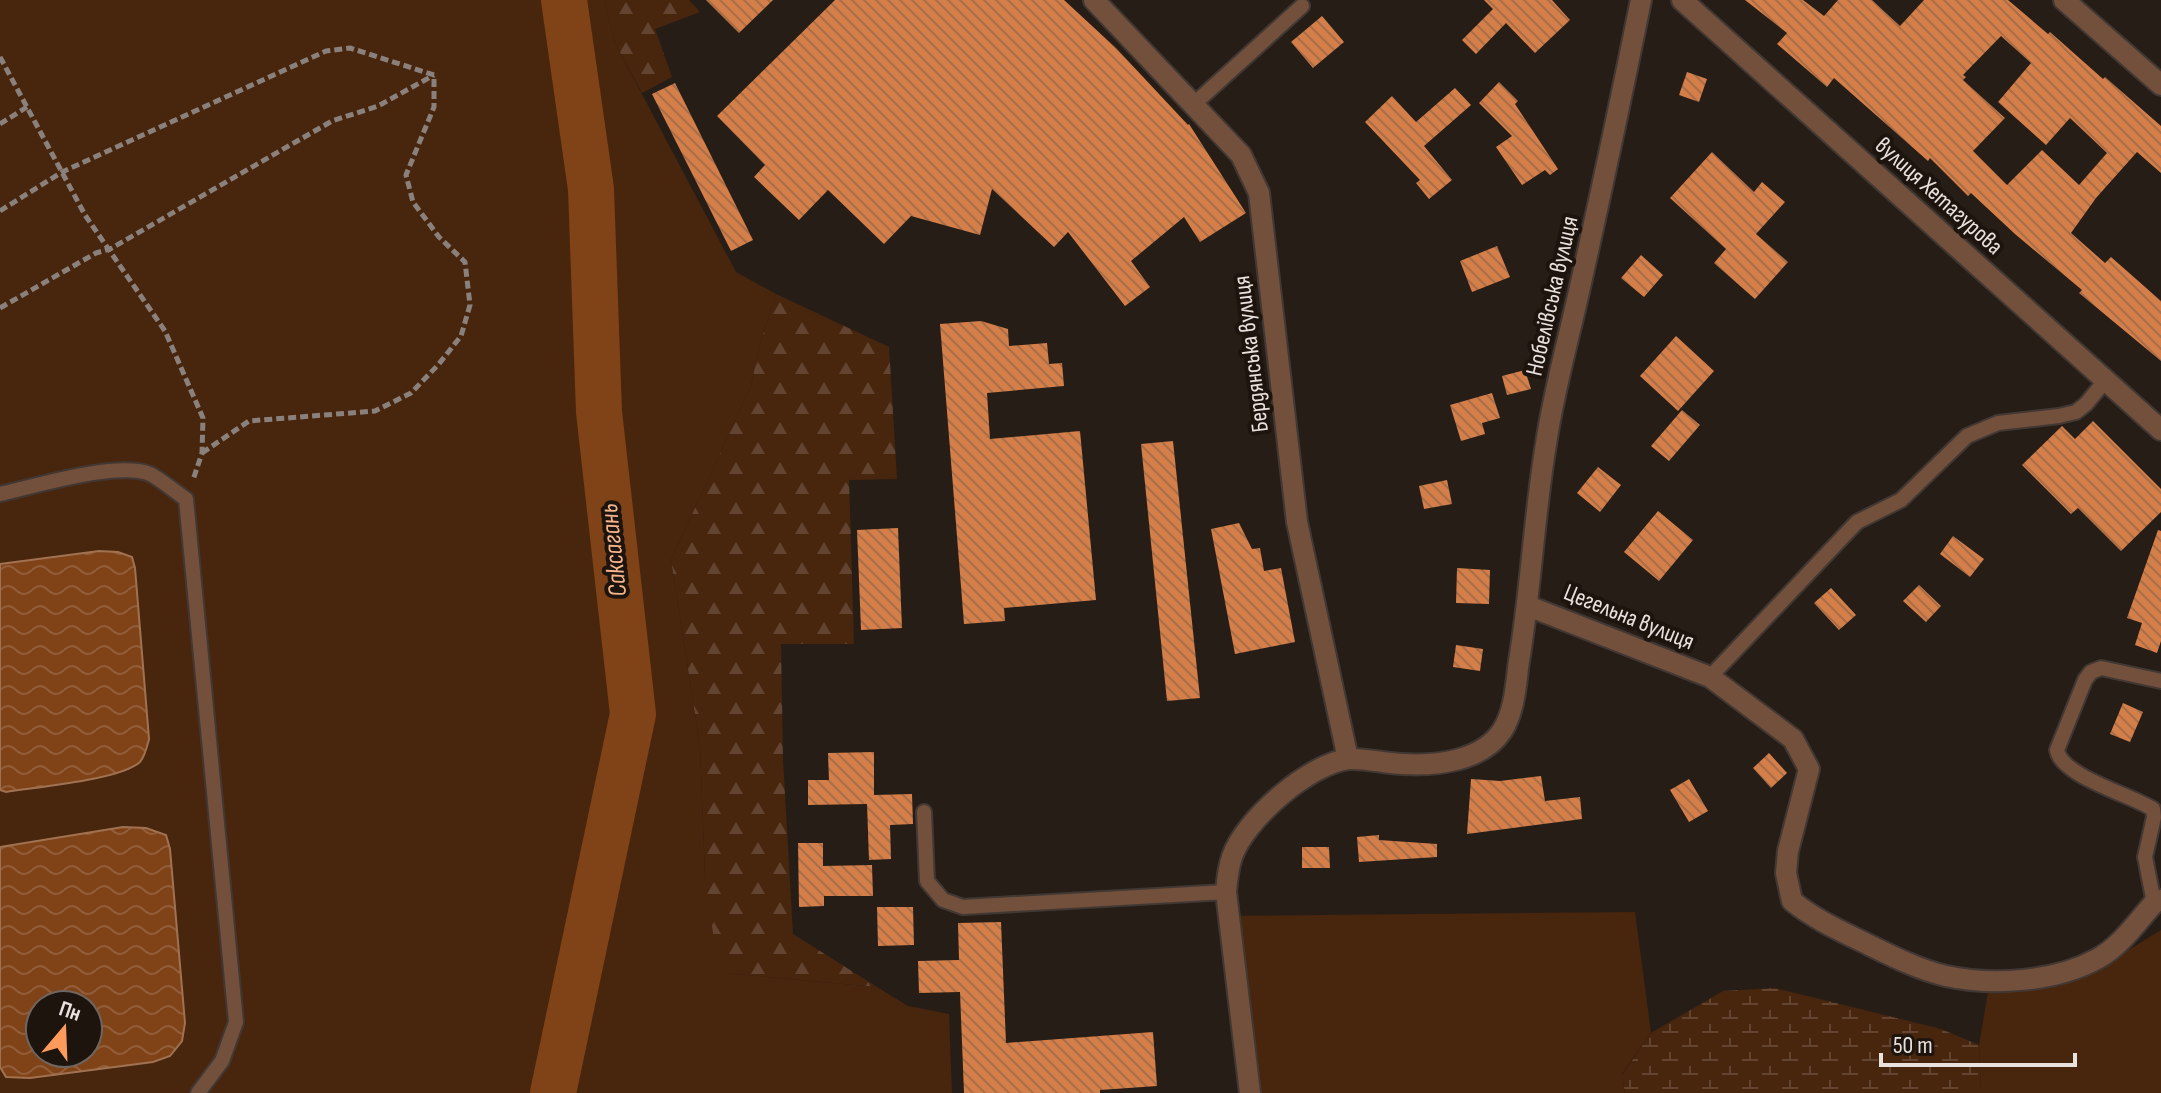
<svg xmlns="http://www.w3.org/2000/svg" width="2161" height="1093" viewBox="0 0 2161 1093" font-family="'Sofia Sans Condensed',sans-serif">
	<defs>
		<pattern id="forest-firs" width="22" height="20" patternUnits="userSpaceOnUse" patternTransform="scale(2)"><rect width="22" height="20" fill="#48250d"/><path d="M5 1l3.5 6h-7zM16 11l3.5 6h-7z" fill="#624430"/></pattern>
		<pattern id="wetland-marsh" width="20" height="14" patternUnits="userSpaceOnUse" patternTransform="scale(2)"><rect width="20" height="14" fill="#48250d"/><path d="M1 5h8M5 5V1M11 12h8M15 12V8" fill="none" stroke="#624430"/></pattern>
		<pattern id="water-waves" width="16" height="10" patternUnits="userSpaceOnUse" patternTransform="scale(2)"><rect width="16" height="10" fill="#804217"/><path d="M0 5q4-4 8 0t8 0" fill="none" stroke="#925d38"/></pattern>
		<pattern id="building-back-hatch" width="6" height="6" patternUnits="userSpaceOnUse" patternTransform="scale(2)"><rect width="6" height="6" fill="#d47f49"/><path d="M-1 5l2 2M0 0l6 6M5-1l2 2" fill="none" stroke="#a96d47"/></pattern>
	</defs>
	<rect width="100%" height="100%" fill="#271d17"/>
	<g fill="#48250d" fill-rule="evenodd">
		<path d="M0,0H604L615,43L736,272L776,294L759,347L751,386L671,560L700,746L705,876L725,973L877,987L908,1006L949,1014L952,1093H0ZM40,1005H88V1053H40Z"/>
		<polygon points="1635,912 1651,1033 1622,1074 1625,1093 1250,1093 1228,916"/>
		<polygon points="2161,930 2161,1093 1981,1093 1979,1045 1988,992 2040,988 2090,974"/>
	</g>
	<g fill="url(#forest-firs)">
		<polygon points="604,0 689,0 700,12 655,29 672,77 642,93 615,43"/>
		<polygon points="776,294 889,347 897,479 849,480 854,644 781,644 783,760 793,934 877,987 725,973 714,940 705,876 700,746 671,560 751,386 759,347"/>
	</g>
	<polygon fill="url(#wetland-marsh)" points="1775,988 1941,1029 1979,1045 1981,1093 1625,1093 1622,1075 1651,1033 1723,991"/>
	<g fill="url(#water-waves)" stroke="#a07252" stroke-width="2" fill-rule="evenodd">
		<path d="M99,551L118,552L132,557L135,568L149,739C147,747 145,756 140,762C120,780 36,787 6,792L0,790V564Z"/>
		<path d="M123,827L146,828L166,835L170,849L185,1023L182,1041L170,1056L153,1062L30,1078L6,1077L0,1067V847ZM88,1005V1053H40V1005Z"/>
	</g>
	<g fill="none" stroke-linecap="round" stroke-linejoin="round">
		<polyline stroke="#804217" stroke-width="46" points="553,1093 633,714 599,412 591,189 564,0"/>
	</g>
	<g fill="url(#building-back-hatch)" fill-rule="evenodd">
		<polygon points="706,0 773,0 739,33"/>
		<polygon points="835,0 1064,0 1116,48 1188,125 1189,124 1246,213 1200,242 1184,217 1131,261 1150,287 1125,306 1068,232 1054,247 992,189 980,235 911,216 884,244 828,190 799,220 754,177 765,165 717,116"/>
		<polygon points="1484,0 1552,0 1570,20 1535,53 1506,23 1476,54 1462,40 1493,9"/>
		<path d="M1745,0H1803L1824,16L1838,0H1872L1900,26L1924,0H2008L2048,34L2050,32L2103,79L2105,77L2161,126V173L2137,152L2096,198L2071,233L2105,263L2111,257L2161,301V361L2079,293L2082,290L2015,234L1971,193L1968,196L1930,158L1928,161L1834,78L1827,87L1777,44L1787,33ZM2001,36L2031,63L1998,102L2046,145L2070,118L2107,153L2079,185L2042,150L2007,185L1973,151L2005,118L1963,80L1966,77L1963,75Z"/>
		<polygon points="1322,16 1344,42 1313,68 1291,42"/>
		<polygon points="1687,72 1707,79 1699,102 1679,95"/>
		<polygon points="1499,82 1518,101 1515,104 1558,169 1550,175 1545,170 1522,185 1496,147 1512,136 1479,103"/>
		<polygon points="675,83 753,240 731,251 652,94"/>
		<polygon points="1455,88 1471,105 1424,146 1452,180 1429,199 1416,183 1420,180 1365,122 1392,96 1416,122"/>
		<polygon points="1712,152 1754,192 1762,182 1785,202 1756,234 1788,262 1755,299 1714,263 1726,249 1670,198"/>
		<polygon points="1497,246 1510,277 1472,292 1460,261"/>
		<polygon points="1641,255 1663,275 1644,297 1621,278"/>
		<polygon points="981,321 1008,329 1009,346 1047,343 1049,364 1062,363 1064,386 987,393 990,439 1080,431 1096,600 1004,608 1005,621 964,624 940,324"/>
		<polygon points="1676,336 1714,371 1678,411 1640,376"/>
		<polygon points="1525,370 1531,389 1507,395 1502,376"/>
		<polygon points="1492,393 1500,418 1482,423 1485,434 1461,441 1450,405"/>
		<polygon points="1682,410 1700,425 1669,461 1651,446"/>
		<polygon points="2093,421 2161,489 2161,512 2121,551 2078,508 2071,514 2022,465 2062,426 2075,439"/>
		<polygon points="1173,441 1200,698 1167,701 1141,444"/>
		<polygon points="1598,467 1621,485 1600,512 1577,493"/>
		<polygon points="1447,480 1452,504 1424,509 1419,486"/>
		<polygon points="1658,511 1693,540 1659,581 1624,552"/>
		<polygon points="1239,523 1252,549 1260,548 1264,571 1281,568 1295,642 1235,654 1211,529"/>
		<polygon points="898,528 902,628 861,630 857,530"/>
		<polygon points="2158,530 2161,531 2161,641 2157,653 2135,645 2142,623 2127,618"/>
		<polygon points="1953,536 1984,559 1970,577 1940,554"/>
		<polygon points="1457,568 1490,570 1489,604 1456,603"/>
		<polygon points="1919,585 1941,606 1926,622 1903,601"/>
		<polygon points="1831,588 1856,615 1839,630 1814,603"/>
		<polygon points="1456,645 1483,649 1480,671 1453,667"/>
		<polygon points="2123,703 2143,712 2130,742 2110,734"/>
		<polygon points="874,752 874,795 912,794 913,824 890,825 891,859 869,860 867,804 808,805 808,780 829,780 828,753"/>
		<polygon points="1769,753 1787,773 1771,788 1753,768"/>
		<polygon points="1541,776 1545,801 1580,797 1582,819 1467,834 1471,779 1500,781"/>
		<polygon points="1689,779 1708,811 1689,822 1670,790"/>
		<polygon points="1379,835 1379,840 1437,844 1437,857 1359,862 1357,837"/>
		<polygon points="798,843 823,843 823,866 872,865 873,896 824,896 824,906 799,907"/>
		<polygon points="1302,847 1329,847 1330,868 1302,868"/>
		<polygon points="877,907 913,907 914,945 878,946"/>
		<polygon points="1001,922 1006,1043 1153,1032 1157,1086 1100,1090 1100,1093 964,1093 960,992 919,993 918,961 959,960 958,923"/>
	</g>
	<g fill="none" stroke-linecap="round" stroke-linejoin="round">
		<g stroke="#423833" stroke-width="18">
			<g id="service">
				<polyline points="1194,104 1302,6"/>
				<path d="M0,494C36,486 116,461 150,474C162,480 175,492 186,499L236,1022L222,1061L198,1093"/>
				<polyline points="1710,677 1857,522 1901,500 1967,436 1998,423 2059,416 2076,412 2086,404 2105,381"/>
				<polyline points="924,812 927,881 943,900 963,907 1226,892"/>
				<path d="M2154,903L2145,857L2154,817L2153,809C2131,795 2061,776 2057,750L2085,680L2091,672L2101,668L2161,681"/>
			</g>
		</g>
		<g stroke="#423833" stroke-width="24">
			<g id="minor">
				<polyline points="1094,0 1241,155 1259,193 1297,522 1348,759"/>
				<polyline points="1682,0 2161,430"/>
				<polyline points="2064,0 2161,85"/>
				<path d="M1528,606L1710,677L1793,739L1809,769L1788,851L1786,873L1792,901C1813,918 1836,929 1861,941C1888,954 1916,969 1946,976C1992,986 2055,982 2097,959C2120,947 2137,922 2154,903L2161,900"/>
				<path d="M1250,1093L1226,892C1227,880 1228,868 1232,857C1244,820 1310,763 1349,759C1366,758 1386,764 1403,764C1437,766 1482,761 1502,731C1515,711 1516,683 1519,661C1531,589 1534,516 1546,444C1553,395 1567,345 1578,296C1600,198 1621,99 1641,0"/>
			</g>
		</g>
		<g stroke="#8a817c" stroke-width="5" stroke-dasharray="8 4" stroke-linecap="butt">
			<polyline points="0,57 85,215 165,331 203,418 202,453 193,480"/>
			<polyline points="0,124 27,107"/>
			<polyline points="0,211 62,172 326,51 350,48 434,75 434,107 406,175 413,202 439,237 465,262 470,305 461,336 438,365 411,393 375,411 249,421 202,453"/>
			<polyline points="0,308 96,253 110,249 332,121 378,106 434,75"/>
		</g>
		<use href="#service" stroke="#73503c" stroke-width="14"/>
		<use href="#minor" stroke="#73503c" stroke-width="20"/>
	</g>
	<g text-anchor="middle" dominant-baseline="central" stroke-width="8" stroke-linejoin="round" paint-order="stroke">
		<g font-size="24" fill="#e9e1dd" stroke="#1d140e">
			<text transform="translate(1939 196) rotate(42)">вулиця Хетагурова</text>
			<text transform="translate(1552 296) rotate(-77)">Нобелівська вулиця</text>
			<text transform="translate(1251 354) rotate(-97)">Бердянська вулиця</text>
			<text transform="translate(1629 617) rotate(22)">Цегельна вулиця</text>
		</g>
		<g font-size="26" font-style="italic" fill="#f7b58d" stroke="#1d140e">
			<text transform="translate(614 550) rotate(-96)">Саксагань</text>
		</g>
	</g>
	<g transform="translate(64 1029) rotate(19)"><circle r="38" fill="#1d140e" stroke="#6f6661" stroke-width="2"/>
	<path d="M0-6L14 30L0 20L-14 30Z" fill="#ff9b5a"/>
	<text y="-12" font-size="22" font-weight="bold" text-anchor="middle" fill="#e9e1dd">Пн</text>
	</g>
	<path d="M1881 1053v12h194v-12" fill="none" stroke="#e9e1dd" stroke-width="4"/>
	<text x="1893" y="1053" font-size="24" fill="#e9e1dd" stroke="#1d140e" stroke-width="6" paint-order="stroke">50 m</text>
</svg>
